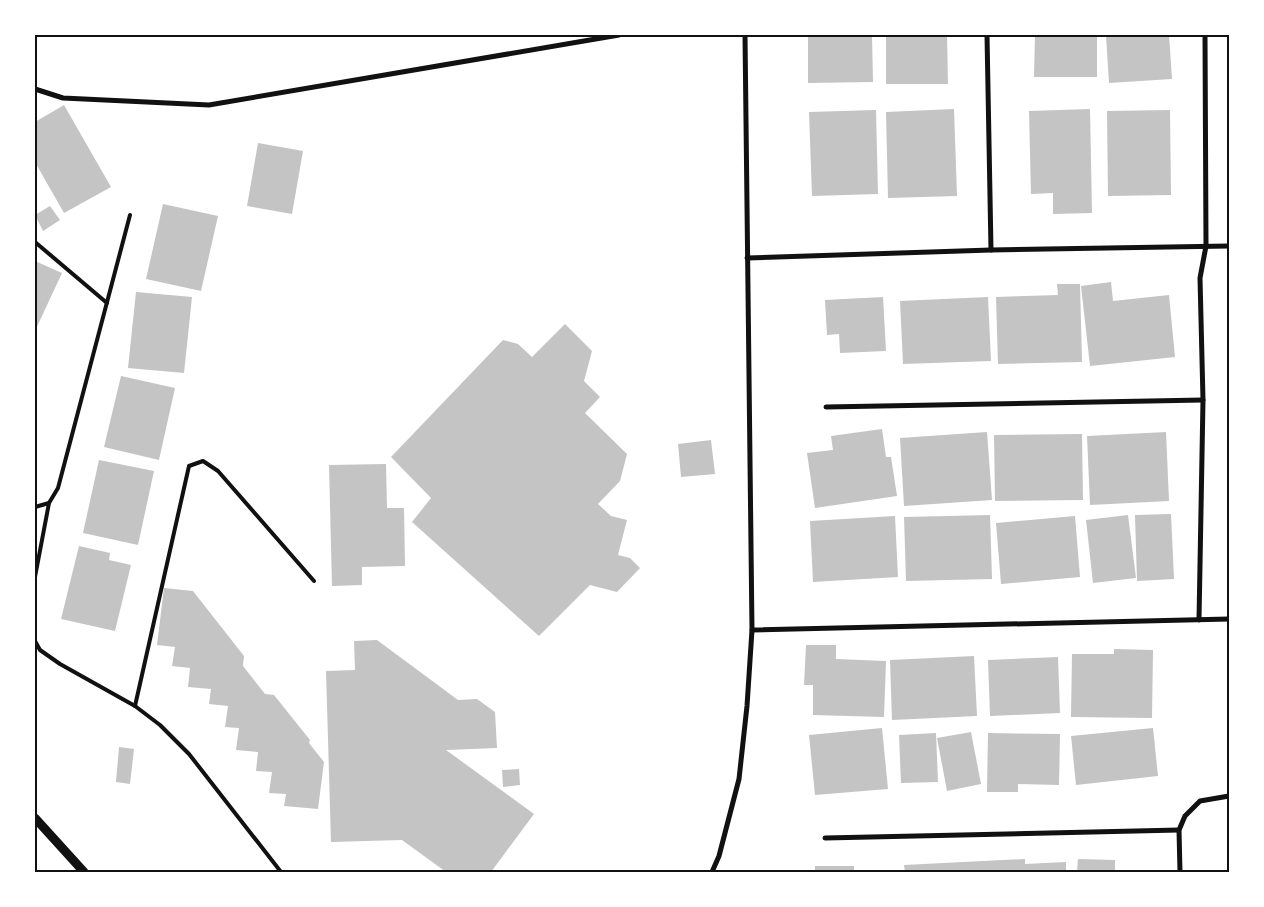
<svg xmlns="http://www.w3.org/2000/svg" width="1264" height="907" viewBox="0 0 1264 907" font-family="'Fira Sans Condensed',sans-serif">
	<rect width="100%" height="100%" fill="#fff"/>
	<g fill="#c4c4c4">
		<polygon points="808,35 872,35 873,82 808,83"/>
		<polygon points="886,35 947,35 948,84 886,84"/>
		<polygon points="1035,35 1097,35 1097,77 1034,77"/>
		<polygon points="1106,35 1169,35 1172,79 1109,83"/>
		<polygon points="64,105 111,187 64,213 35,162 35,122"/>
		<polygon points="954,109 957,196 888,198 886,112"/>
		<polygon points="1090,109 1092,213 1053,214 1053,193 1031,194 1029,111"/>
		<polygon points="876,110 878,194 812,196 809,112"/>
		<polygon points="1170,110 1171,195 1108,196 1107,111"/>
		<polygon points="258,143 303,151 292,214 247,206"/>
		<polygon points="163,204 218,216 201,291 146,279"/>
		<polygon points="50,206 60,220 43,231 35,215"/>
		<polygon points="35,261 62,273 35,331"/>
		<polygon points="1111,282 1113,301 1169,295 1175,357 1090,366 1081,286"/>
		<polygon points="1057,284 1080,284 1082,362 998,364 996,297 1058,295"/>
		<polygon points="136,292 192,297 184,373 128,368"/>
		<polygon points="883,297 886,351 840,353 839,334 827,335 825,300"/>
		<polygon points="988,297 991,361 903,364 900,301"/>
		<polygon points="565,324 592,351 584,381 600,397 585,413 627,454 620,481 598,504 611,516 627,520 618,555 630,558 640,568 617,592 590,585 539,636 412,522 431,498 391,457 503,340 518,344 532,357"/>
		<polygon points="121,376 175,388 159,460 104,447"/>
		<polygon points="882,429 886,457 891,457 897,496 815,508 807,453 833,450 831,436"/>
		<polygon points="987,432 992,500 904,506 900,438"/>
		<polygon points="1166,432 1169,501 1090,505 1087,436"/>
		<polygon points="1082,434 1083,500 995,501 994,435"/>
		<polygon points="711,440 715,474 681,477 678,444"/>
		<polygon points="99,460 154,471 138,545 83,533"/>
		<polygon points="386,464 387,508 404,508 405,566 362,567 362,585 332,586 329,465"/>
		<polygon points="1171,514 1174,579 1137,581 1135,515"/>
		<polygon points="990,515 992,579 906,581 904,517"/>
		<polygon points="1128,515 1136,578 1093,583 1086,520"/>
		<polygon points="895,516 898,577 813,582 810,521"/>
		<polygon points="1075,516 1080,577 1001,584 996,523"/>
		<polygon points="79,546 110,553 109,560 131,565 115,631 61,619"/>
		<polygon points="164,588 193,591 244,656 243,666 265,694 274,695 310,740 309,743 324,762 318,809 284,806 286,794 269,793 272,772 256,771 258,752 236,750 239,728 225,727 228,706 209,704 211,689 188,687 190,668 172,666 175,647 157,645"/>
		<polygon points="377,640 458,700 477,699 495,712 497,748 446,750 534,814 491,872 446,872 402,840 331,842 326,671 355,670 354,641"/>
		<polygon points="806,645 836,645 836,659 886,661 884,717 813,715 813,685 804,685"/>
		<polygon points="1114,649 1153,650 1152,718 1071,717 1072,654 1114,654"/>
		<polygon points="974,656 977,716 892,720 890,660"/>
		<polygon points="1058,657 1060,713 990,716 988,660"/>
		<polygon points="882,728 888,789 815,795 809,735"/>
		<polygon points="1153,728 1158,776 1076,785 1071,736"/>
		<polygon points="971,732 981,784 947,791 937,738"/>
		<polygon points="936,733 938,782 901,783 899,735"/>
		<polygon points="988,733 1060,734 1059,785 1018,784 1018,792 987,792"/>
		<polygon points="119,747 134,749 130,784 116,782"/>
		<polygon points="519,769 520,785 503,787 502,770"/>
		<rect x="1227" y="839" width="2" height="33"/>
		<polygon points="1025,859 1025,864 1066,862 1066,872 905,872 904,865"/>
		<polygon points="1078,859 1115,860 1115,872 1077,872"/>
		<rect x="815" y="866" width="39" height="6"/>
	</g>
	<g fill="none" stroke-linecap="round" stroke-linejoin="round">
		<g stroke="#111" stroke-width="4">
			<polyline points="35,242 107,303"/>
			<polyline points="35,507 49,503 58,488 130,215"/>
			<polyline points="35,577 49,503"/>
			<polyline points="35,641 40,650 60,664 135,706 160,725 189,754 281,872"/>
			<polyline points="135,706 189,466 203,461 218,471 314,581"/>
		</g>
		<g stroke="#111" stroke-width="5">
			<polyline points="987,35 991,250"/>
			<polyline points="35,89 63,98 209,105 619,35"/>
			<polyline points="747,258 991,250 1229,246"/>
			<polyline points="826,407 1203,400"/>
			<polyline points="1199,620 1203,400 1200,278 1206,246 1205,35"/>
			<polyline points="752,630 1229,619"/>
			<polyline points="825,838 1179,830"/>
			<polyline points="712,872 719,856 739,779 747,706 752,630 745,35"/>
			<polyline points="1180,872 1179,830 1185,816 1200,801 1229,796"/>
		</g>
		<polyline stroke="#111" stroke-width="9" points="35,818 84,872"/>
	</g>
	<rect width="1264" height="907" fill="none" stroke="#ffffff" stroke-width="72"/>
	<rect x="36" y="36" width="1192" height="835" fill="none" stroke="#111" stroke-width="2"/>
</svg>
